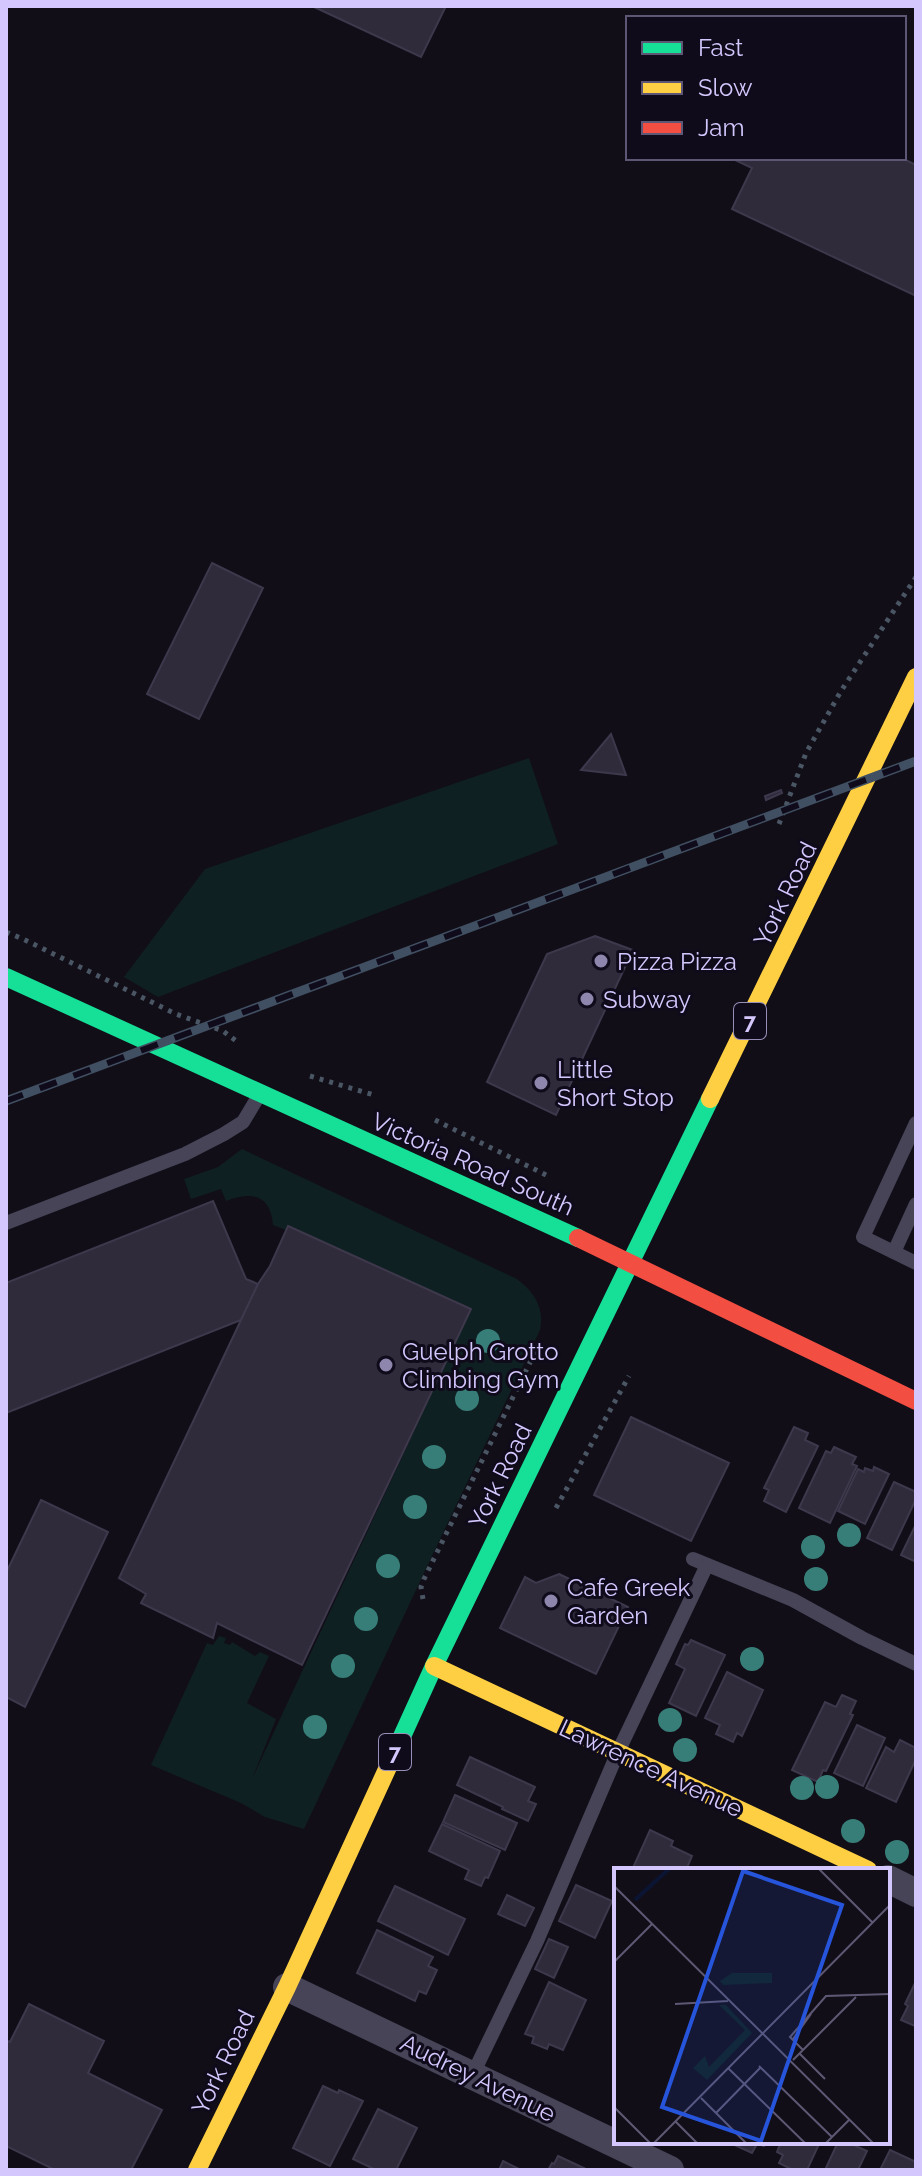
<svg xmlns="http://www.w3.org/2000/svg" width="922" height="2176" viewBox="0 0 922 2176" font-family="Raleway,sans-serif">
	<rect width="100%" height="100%" fill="#110e18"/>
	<g fill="#0f2022">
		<polygon points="529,758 558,844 158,997 124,977 205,869"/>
		<path d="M242,1149L517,1279C534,1292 545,1308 540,1330L431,1558L304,1829L265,1817L241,1803L151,1765L207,1643L213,1645L219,1636L226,1638L224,1643L230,1645L232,1642L255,1656L260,1652L269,1656L247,1703L276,1719L252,1779L471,1309L289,1226L286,1230L273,1225C270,1193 251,1192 226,1201L221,1189L191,1199L184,1179L218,1167Z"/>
	</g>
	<g fill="#2f2b3b" stroke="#3e384c" stroke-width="2">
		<polygon points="312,6 446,6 421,57"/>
		<polygon points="731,158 902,158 916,165 916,296 732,209 752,168"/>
		<polygon points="212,563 263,588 199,719 147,694"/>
		<polygon points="611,734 626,775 581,770"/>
		<polygon points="781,790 782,793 766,800 765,796"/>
		<polygon points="595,936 633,950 556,1115 487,1082 547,954"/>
		<polygon points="213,1201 246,1279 258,1284 241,1320 6,1413 6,1283"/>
		<polygon points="288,1226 471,1309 302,1665 217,1623 213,1638 141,1603 146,1594 119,1578 241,1320 258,1284 270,1266"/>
		<polygon points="631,1417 729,1463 691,1541 594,1495"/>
		<polygon points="794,1427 808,1433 805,1440 818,1446 786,1512 764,1501 769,1490 764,1488"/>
		<polygon points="834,1447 856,1457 852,1464 857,1466 830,1523 799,1508 826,1451 831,1453"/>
		<polygon points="874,1467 889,1474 865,1524 838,1511 858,1469 864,1472 865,1468 873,1471"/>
		<polygon points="894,1482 916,1492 916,1499 892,1550 867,1538"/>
		<polygon points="41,1500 108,1532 25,1707 6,1697 6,1573"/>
		<polygon points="916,1524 916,1562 901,1555"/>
		<polygon points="559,1574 628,1607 596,1674 500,1628 525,1577 536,1583"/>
		<polygon points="691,1640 725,1655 696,1716 669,1703 685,1669 676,1664 685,1644 688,1645"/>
		<polygon points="727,1672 763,1690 742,1736 737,1733 733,1742 716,1734 720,1725 705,1718"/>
		<polygon points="842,1695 856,1701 850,1714 853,1715 826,1771 823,1770 818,1782 792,1770 825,1702 836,1707"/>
		<polygon points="857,1725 885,1738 863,1786 834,1773"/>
		<polygon points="900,1740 916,1748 916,1759 896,1802 866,1788 886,1747 894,1752"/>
		<polygon points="470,1757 535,1787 528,1801 536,1804 528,1821 502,1809 503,1807 457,1785"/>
		<polygon points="455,1795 517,1823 505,1850 443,1822"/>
		<polygon points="442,1824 500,1851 488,1878 485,1877 481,1886 465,1879 469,1870 429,1851"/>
		<polygon points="650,1830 673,1841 671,1846 692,1856 686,1870 632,1870"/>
		<polygon points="576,1885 612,1901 595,1938 559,1921"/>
		<polygon points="395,1886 465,1919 448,1955 378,1921"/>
		<polygon points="507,1895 534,1908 525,1926 498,1914"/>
		<polygon points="377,1930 433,1957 428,1966 437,1970 426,1994 419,1991 415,2001 357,1973"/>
		<polygon points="549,1939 568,1947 554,1978 535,1969"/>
		<polygon points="916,1981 916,2024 915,2026 901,2020 908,2006 905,2004"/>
		<polygon points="549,1982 586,2000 563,2050 549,2044 547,2049 532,2043 534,2037 525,2034"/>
		<polygon points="29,2004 104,2041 88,2073 162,2110 131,2170 55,2170 6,2146 6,2040 10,2042"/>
		<polygon points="323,2086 338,2093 339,2090 363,2101 330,2166 293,2148"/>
		<polygon points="378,2109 417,2128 396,2170 376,2170 353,2159"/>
		<polygon points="728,2142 766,2142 764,2146 757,2144 752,2153"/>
		<polygon points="781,2142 820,2142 807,2170 793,2170 779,2163 783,2155 777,2152"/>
		<polygon points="838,2142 847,2142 867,2151 858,2170 825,2170"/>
		<polygon points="890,2150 916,2162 916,2170 880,2170"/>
		<polygon points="558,2156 588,2170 548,2170 552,2163 554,2164"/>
		<polygon points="503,2161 521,2170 499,2170"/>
	</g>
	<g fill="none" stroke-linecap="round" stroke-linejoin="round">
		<g stroke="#4a5664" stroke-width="5" stroke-dasharray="4 6" stroke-linecap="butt">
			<polyline points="779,824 806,753 841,691 916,577"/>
			<polyline points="6,932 23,939 176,1014 223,1031 239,1043"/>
			<polyline points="310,1076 374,1095"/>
			<polyline points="435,1120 546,1175"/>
			<polyline points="556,1508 629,1376"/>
			<polyline points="423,1599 421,1587 424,1579 541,1340"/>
		</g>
		<g stroke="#474458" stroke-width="14">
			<polyline points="916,1123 863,1237 916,1263"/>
			<polyline points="6,1223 185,1154 224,1134 243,1122 258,1097"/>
			<polyline points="894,1252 916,1204"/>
			<polyline points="693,1559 793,1600 862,1638 916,1664"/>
			<polyline points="472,2076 537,1941 618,1752 707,1565"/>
		</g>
		<g stroke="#474458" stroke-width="28">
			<polyline points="888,1879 916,1893"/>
			<polyline points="287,1987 670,2170"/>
		</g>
		<g stroke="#16e098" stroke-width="18">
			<polyline points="6,977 578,1238"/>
			<polyline points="394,1754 434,1666 710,1099"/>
		</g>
		<g stroke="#ffcf43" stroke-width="18">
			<polyline points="710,1099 916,677"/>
			<polyline points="434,1666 868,1870"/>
			<polyline points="197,2170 287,1987 394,1754"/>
		</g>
		<polyline stroke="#f24e42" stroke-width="18" points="578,1238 916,1401"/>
		<g stroke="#404f61" stroke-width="9">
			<polyline id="rail" points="6,1101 916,761"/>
		</g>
		<use href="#rail" stroke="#100b1b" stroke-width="6" stroke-dasharray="18" stroke-linecap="butt"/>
	</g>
	<g fill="#387e78">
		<circle cx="488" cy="1341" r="12"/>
		<circle cx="467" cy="1399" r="12"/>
		<circle cx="434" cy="1457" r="12"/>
		<circle cx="415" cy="1507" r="12"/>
		<circle cx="849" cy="1535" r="12"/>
		<circle cx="813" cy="1547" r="12"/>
		<circle cx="388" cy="1566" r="12"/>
		<circle cx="816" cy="1579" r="12"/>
		<circle cx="366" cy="1619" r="12"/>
		<circle cx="752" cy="1659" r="12"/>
		<circle cx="343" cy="1666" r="12"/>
		<circle cx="670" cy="1720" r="12"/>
		<circle cx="315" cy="1727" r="12"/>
		<circle cx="685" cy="1750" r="12"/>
		<circle cx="827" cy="1787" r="12"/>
		<circle cx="802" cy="1788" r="12"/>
		<circle cx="853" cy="1831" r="12"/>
		<circle cx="897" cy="1852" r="12"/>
	</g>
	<g fill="#8f86ad" stroke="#100b1b" stroke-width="3">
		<circle cx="601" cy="961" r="8"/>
		<circle cx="587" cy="999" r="8"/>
		<circle cx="541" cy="1083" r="8"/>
		<circle cx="386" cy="1365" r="8"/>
		<circle cx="551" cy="1601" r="8"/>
	</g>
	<g text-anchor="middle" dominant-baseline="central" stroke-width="6" stroke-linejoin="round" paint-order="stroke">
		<g fill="#100b1b" stroke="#988fb9" stroke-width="2">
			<rect x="734" y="1003" width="32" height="36" rx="6"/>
			<rect x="379" y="1734" width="32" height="36" rx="6"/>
		</g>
		<g font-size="22" font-weight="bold" fill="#d3c7fd">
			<text x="750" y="1021">7</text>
			<text x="395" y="1752">7</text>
		</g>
		<g font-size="24" fill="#d3c7fd" stroke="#100b1b">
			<text transform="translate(785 894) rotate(-64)">York Road</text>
			<text transform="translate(473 1164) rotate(24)">Victoria Road South</text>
			<text transform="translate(500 1476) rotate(-64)">York Road</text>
			<text transform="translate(651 1768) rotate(25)">Lawrence Avenue</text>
			<text transform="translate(223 2062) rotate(-64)">York Road</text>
			<text transform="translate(478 2078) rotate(26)">Audrey Avenue</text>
		</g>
		<g font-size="24" fill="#d3c7fd" stroke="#100b1b" text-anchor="start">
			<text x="617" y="961">Pizza Pizza</text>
			<text x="603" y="999">Subway</text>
			<text x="557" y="1069">Little<tspan x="557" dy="28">Short Stop</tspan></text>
			<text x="402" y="1351">Guelph Grotto<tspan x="402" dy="28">Climbing Gym</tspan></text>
			<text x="567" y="1587">Cafe Greek<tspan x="567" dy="28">Garden</tspan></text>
		</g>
	</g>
	<g transform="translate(614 1868)">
		<rect width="276" height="276" fill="#110e18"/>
		<path d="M118,105H158V115L109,117L106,113ZM105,137H112L138,165L93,212L79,200L91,188L95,199L131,162Z" fill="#0f2022"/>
		<path fill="none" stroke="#0b1432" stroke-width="4" d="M21,32L56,0"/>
		<path fill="none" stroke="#5f5874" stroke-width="2" d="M204,0L258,54M0,18L260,276M0,94L38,56M61,136L114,133M179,171L197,146M189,182L176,169L212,128L276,126M186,186L211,211M179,192L242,129M145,198L218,269M114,200L192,276M87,230L133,276M0,239L37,276M102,245L147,199M61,253L84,276M39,276L276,37M211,276L235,252"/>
		<path fill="#2654da" fill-opacity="0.15" stroke="#2654da" stroke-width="4" d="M129,3L228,37L147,273L48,239Z"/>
		<rect width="276" height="276" fill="none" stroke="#d3c7fd" stroke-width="4"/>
	</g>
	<rect width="922" height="2176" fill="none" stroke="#d3c7fd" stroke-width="16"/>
	<rect x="626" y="16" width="280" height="144" fill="#100b1b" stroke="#5e5675" stroke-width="2"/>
	<rect x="642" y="42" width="40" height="12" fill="#16e098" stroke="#5e5675" stroke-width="2"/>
	<text x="698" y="56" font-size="24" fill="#d3c7fd">Fast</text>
	<rect x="642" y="82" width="40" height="12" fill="#ffcf43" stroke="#5e5675" stroke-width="2"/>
	<text x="698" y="96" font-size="24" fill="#d3c7fd">Slow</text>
	<rect x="642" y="122" width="40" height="12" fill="#f24e42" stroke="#5e5675" stroke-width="2"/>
	<text x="698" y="136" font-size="24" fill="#d3c7fd">Jam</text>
</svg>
